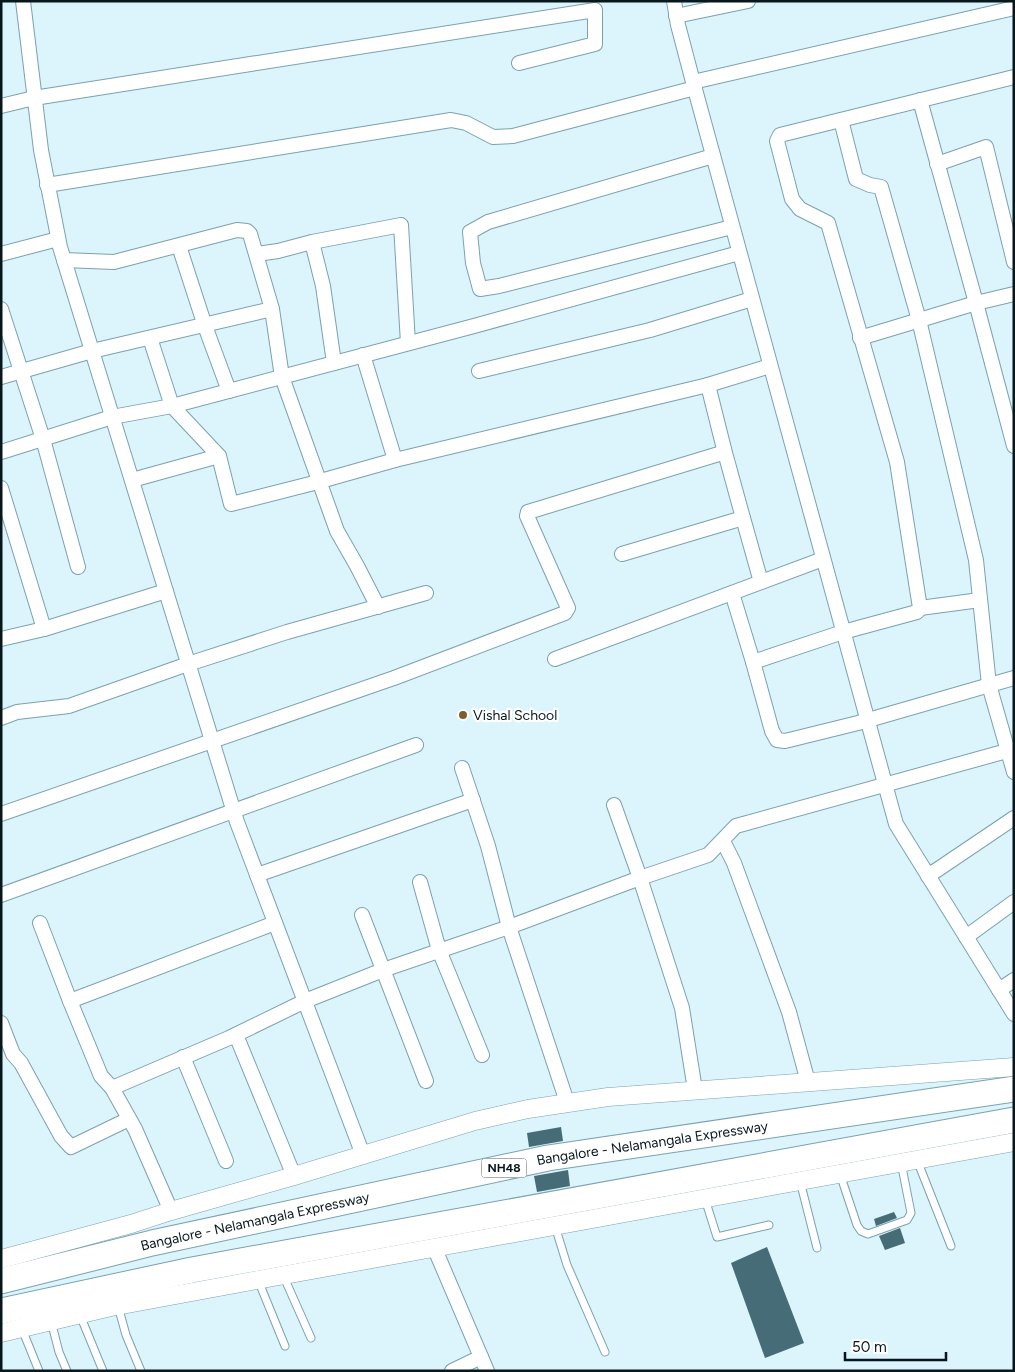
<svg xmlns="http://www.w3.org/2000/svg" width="1015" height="1372" viewBox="0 0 1015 1372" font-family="Figtree,sans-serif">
	<rect width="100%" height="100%" fill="#dcf4fc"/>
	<g fill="#466c78">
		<polygon points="561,1127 563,1141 529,1147 527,1133"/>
		<polygon points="568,1170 570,1186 537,1192 534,1176"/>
		<polygon points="894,1212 897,1218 876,1226 874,1219"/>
		<polygon points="900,1228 905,1243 885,1250 879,1236"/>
		<polygon points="767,1247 804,1343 765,1358 731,1263"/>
	</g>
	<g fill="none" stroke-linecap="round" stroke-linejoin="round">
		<g stroke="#7aa2ae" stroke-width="9">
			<g id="service">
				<polyline points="917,1160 951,1246"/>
				<polyline points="840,1174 857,1225 861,1231 868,1234 907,1220 911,1213 901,1162"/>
				<polyline points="800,1181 817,1248"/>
				<polyline points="705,1199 717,1237 769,1225"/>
				<polyline points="555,1226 567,1265 605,1352"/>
				<polyline points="283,1275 311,1338"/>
				<polyline points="258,1280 285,1346"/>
				<polyline points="118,1306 126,1335 141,1371"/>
				<polyline points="80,1315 103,1371"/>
				<polyline points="51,1321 59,1352 67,1371"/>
				<polyline points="22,1329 39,1371"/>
			</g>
		</g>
		<g stroke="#7aa2ae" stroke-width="16">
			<g id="minor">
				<polyline points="23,1 41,150 60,247 237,822 363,1155"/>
				<polyline points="674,1 678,25 693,82 896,824 1014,1014"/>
				<polyline points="676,16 748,1"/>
				<polyline points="693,82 1014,8"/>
				<polyline points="920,100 976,303 1014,446"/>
				<polyline points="1,106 34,98 595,10 595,44 519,63"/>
				<polyline points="841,120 856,179 870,185 881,187 919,320 976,560 989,685 1014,772"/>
				<polyline points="713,156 488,222 470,232 473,263 480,289 499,286 732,227"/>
				<polyline points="937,164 986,147 1014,262"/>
				<polyline points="47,185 451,120 466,123 493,137 513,136 695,88"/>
				<polyline points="312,242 323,286 334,363"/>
				<polyline points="179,246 205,326 229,391"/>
				<polyline points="1,254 58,239"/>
				<polyline points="257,254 278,251 312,242 401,225 408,343"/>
				<polyline points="64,260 114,262 237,230 247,231 250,234 272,309 282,377 337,531 357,566 378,607"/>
				<polyline points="1,309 43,439 78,567"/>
				<polyline points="150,338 172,406 219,456 231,504 310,484 395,460 708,385"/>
				<polyline points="860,338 976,303 1014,294"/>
				<polyline points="363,355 395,460"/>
				<polyline points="479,371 650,330 752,299"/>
				<polyline points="1,377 92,351 272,309"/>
				<polyline points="1,452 112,417 172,406 474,326 739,253"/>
				<polyline points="132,480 219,456"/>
				<polyline points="1,488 44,629"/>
				<polyline points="743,518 761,582"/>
				<polyline points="622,554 743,518 724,449"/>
				<polyline points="732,593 753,662 772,731 777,740 785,741 858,723 1014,678"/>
				<polyline points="920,608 980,600"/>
				<polyline points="1,639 44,629 166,591"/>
				<polyline points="555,659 823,559"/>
				<polyline points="753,662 843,632 917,612 920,608 897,462 828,223 800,209 792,199 777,141 780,135 1014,77"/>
				<polyline points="1,718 17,712 69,706 188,664 287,632 426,593"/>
				<polyline points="462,768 488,846 509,927 567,1102"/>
				<polyline points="614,805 640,878 682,1008 695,1090"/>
				<polyline points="1,814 394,678 565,613 568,608 527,516 528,512 722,453 724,449 708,385 770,366"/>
				<polyline points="723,841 734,863 789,1012 808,1082"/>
				<polyline points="257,875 473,800"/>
				<polyline points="928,876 1014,818"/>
				<polyline points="420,882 439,950 482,1055"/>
				<polyline points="1,895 416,745"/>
				<polyline points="362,915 426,1081"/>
				<polyline points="40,923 70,1001 101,1076 112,1088 135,1129 171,1211"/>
				<polyline points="966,937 1014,902"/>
				<polyline points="999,990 1014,980"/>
				<polyline points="70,1001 275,923"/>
				<polyline points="1,1023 13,1054 21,1063 61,1136 71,1147 129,1119"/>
				<polyline points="236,1035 294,1176"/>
				<polyline points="183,1057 226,1161"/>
				<polyline points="112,1088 229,1038 305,1001 383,970 509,927 640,878 708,855 736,826 1014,749"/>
				<polyline points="434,1247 487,1371"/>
				<polyline points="452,1371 481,1357"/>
			</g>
		</g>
		<g stroke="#7aa2ae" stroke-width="19">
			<g id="tertiary">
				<polyline points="1,1259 131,1224 171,1211 294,1176 475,1121 528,1109 608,1097 1014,1067"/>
				<polyline points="1,1333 111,1307 257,1280 1014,1142"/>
			</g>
		</g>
		<g stroke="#7aa2ae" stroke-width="27">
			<g id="motorway">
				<path id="s1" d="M1,1281L152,1243L548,1158L1014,1089"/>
				<polyline points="1,1311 192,1270 1014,1120"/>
			</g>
		</g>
		<use href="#service" stroke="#fff" stroke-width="7"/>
		<use href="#minor" stroke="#fff" stroke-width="14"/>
		<use href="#tertiary" stroke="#fff" stroke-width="18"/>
		<use href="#motorway" stroke="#fff" stroke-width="25"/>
	</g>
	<circle fill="#786031" stroke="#fff" stroke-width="2" cx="463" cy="715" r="5"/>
	<g text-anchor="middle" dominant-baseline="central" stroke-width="4.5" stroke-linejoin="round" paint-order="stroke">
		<rect fill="#fff" stroke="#515d60" stroke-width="1" x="481.5" y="1158.5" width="45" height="19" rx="4"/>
		<g font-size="12" font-weight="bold" fill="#07171c">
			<text x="504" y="1168">NH48</text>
		</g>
		<g font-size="14" fill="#07171c" stroke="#fff" text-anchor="start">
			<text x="473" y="715">Vishal School</text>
		</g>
		<g font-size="14" fill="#07171c" stroke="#fff">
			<text stroke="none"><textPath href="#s1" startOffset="666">Bangalore - Nelamangala Expressway</textPath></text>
			<text stroke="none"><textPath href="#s1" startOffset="261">Bangalore - Nelamangala Expressway</textPath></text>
		</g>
	</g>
	<rect width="1015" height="1372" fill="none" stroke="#07171c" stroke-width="5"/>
	<path d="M845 1352v8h101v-8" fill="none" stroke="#07171c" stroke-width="2.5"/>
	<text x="852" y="1352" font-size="15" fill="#07171c" stroke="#ffffff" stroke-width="4" paint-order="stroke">50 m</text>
</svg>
